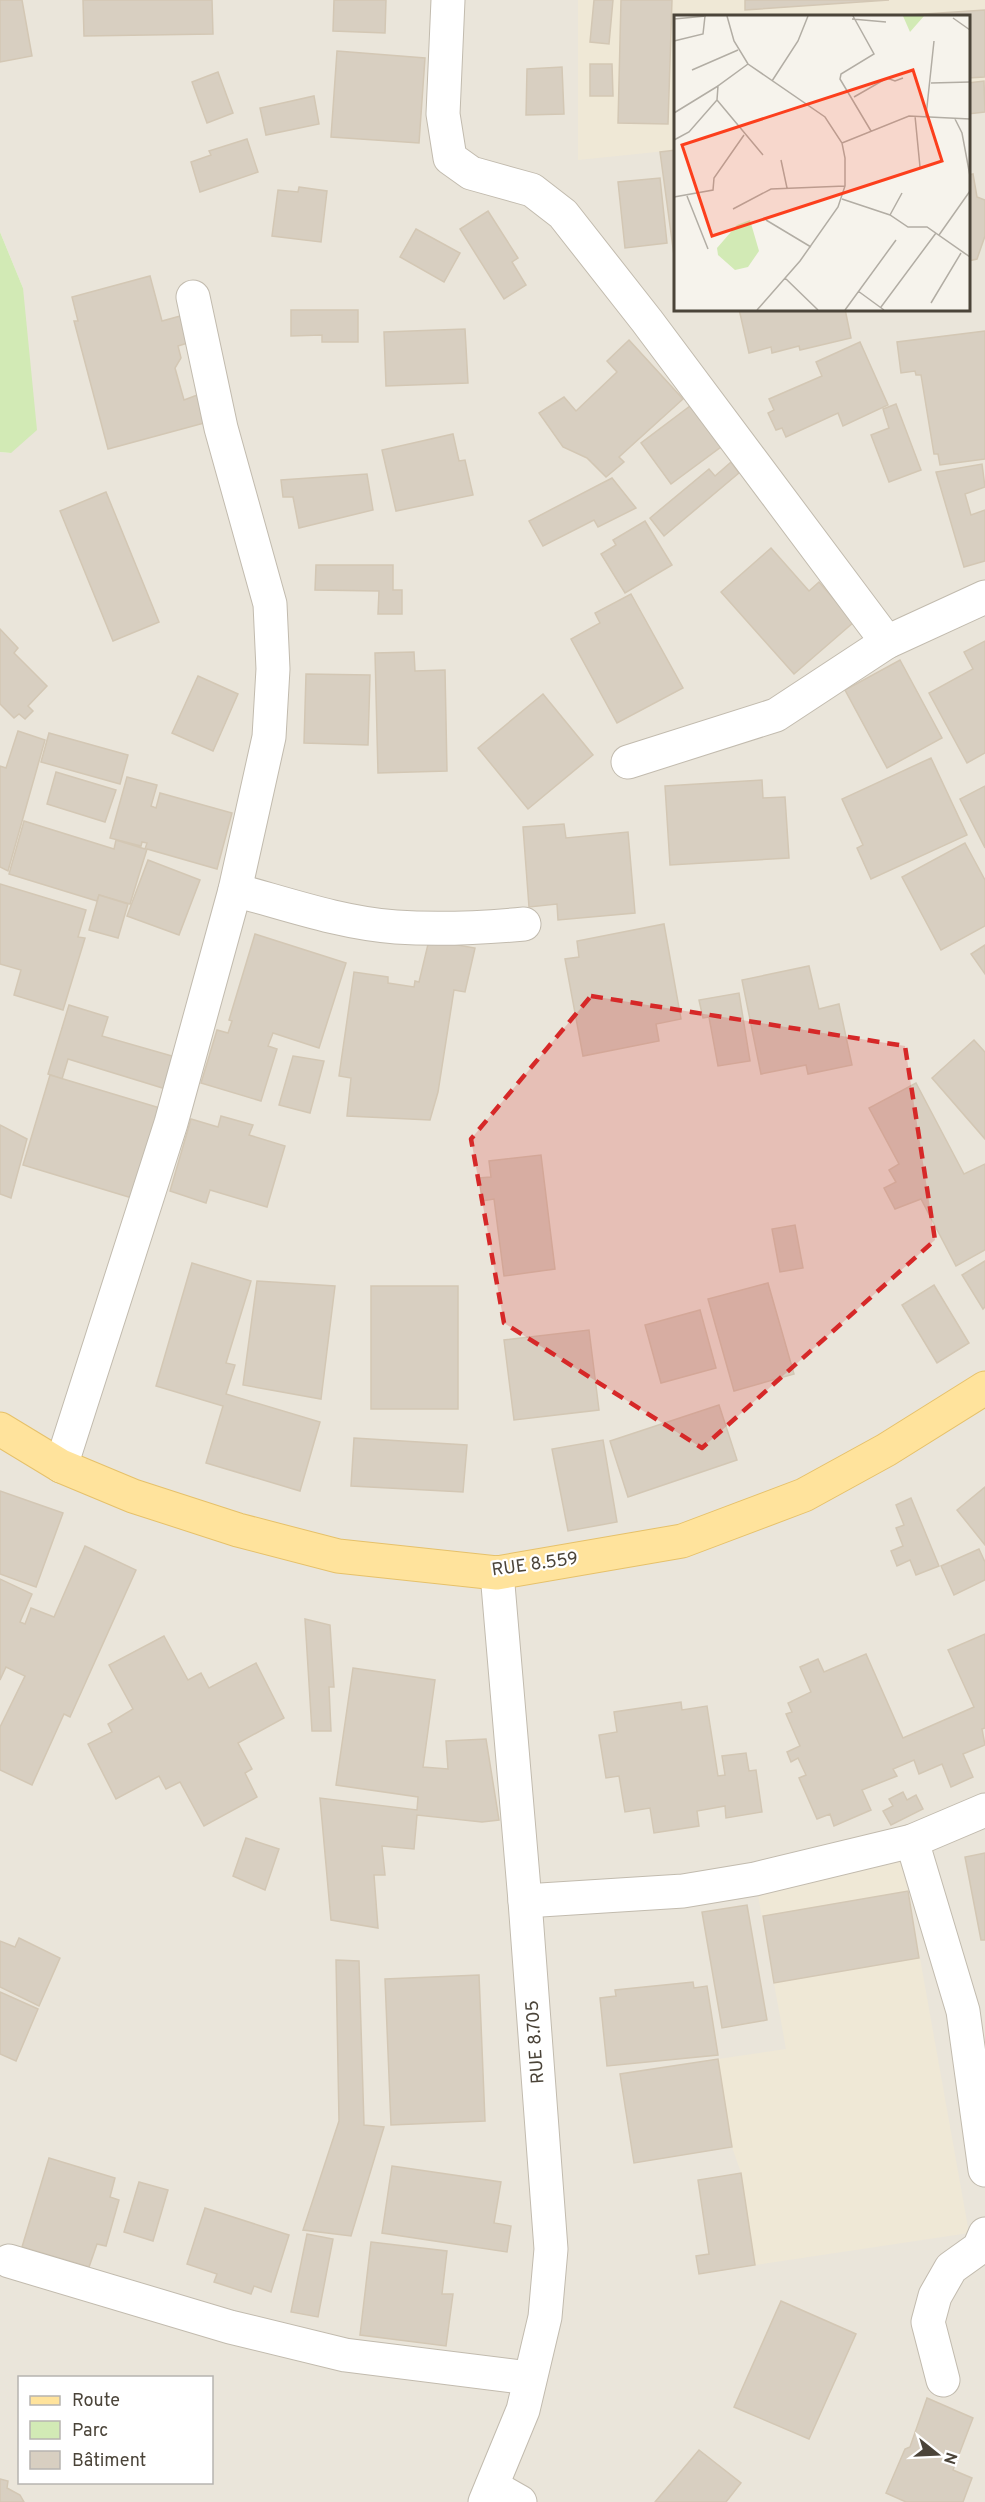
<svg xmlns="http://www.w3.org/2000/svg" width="985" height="2502" viewBox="0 0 985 2502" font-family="Overpass,sans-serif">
	<rect width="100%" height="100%" fill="#f6f3ec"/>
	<path fill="#eae5da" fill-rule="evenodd" d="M0,0H985V2502H0V452L11,453L23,288L0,232ZM676,16H968V309H676ZM20,2378H212V2482H20Z"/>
	<g fill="#efe8d6">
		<polygon points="578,0 985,0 985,112 969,114 968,16 676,16 676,150 578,160"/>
		<polygon points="900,1860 908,1891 969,2233 755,2265 741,2173 732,2147 718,2059 786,2049 758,1896"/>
	</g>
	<polygon fill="#d2eab5" points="0,232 23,288 37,430 11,453 0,452"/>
	<g fill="#d8cfc1" stroke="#d3c7b4" stroke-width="1.5">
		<polygon points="0,0 22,0 32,56 0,62"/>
		<polygon points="83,0 212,0 213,34 84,36"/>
		<polygon points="334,0 386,0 385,33 333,31"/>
		<polygon points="594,0 613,0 609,44 590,42"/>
		<polygon points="621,0 672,0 668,124 618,123"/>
		<polygon points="745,0 889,0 745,10"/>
		<polygon points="985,10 985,77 968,78 968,16 894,16"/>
		<polygon points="337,51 425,58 419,143 331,137"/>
		<polygon points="590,64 612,64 613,96 590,96"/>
		<polygon points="562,67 564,114 526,115 527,69"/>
		<polygon points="218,72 233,113 207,123 192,82"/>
		<polygon points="984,81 985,112 968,114 968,83"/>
		<polygon points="314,96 319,124 266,135 260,108"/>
		<polygon points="247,139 258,172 200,192 191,162 211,155 209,151"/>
		<polygon points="676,150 676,270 660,152"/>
		<polygon points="973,174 977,197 985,200 985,236 977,259 968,261 968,175"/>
		<polygon points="660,178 667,243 625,248 618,182"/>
		<polygon points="299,187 327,191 321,242 272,236 278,190 298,192"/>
		<polygon points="488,211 518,258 512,262 526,285 504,299 460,229"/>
		<polygon points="416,229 460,253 444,282 400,257"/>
		<polygon points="150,276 162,321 184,315 191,342 178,346 181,358 175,368 184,400 200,394 208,422 108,449 74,321 78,321 72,297"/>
		<polygon points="739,309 845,309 851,338 800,350 799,346 772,353 771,347 749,353"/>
		<polygon points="291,310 358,310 358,342 322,342 322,335 291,336"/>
		<polygon points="465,329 468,383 386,386 384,332"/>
		<polygon points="985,331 985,459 940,465 938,454 934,454 921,375 916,375 915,371 901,373 897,342"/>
		<polygon points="629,340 683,399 619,457 624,462 606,477 587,458 563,447 539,413 564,397 576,411 617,372 607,361"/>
		<polygon points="860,342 888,405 843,426 838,413 786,437 782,428 776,430 768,413 774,410 769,399 822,376 816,362"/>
		<polygon points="698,400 729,441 671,484 641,443"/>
		<polygon points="896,404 921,470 889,482 871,435 889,428 883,409"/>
		<polygon points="453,434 459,461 465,460 473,495 396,511 382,450"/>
		<polygon points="731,462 739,473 664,536 650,518 709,469 715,476"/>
		<polygon points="982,464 985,487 965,494 971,515 985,510 985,561 964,567 936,472"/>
		<polygon points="367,474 373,510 299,528 293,497 283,497 281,480"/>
		<polygon points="612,478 636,508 598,527 594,520 543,546 529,521"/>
		<polygon points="106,492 159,622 113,641 60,511"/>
		<polygon points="645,521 672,565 625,593 601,554 616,545 613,540"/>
		<polygon points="771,548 809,591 819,582 854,622 794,674 721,592"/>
		<polygon points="316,565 393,565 393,590 402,590 402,614 378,614 379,591 315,590"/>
		<polygon points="631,594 683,688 617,723 571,639 600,623 595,613"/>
		<polygon points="0,629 18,648 14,653 47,686 28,706 33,711 25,719 19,714 14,718 0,704"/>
		<polygon points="985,641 985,753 967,763 929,693 973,669 964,652"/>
		<polygon points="414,652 415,671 445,670 447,771 378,773 375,653"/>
		<polygon points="900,660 942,738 887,768 845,690"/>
		<polygon points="306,674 370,675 368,745 304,743"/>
		<polygon points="198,676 238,694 213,751 172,733"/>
		<polygon points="543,694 593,755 528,809 478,748"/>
		<polygon points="18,731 45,740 8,871 0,867 0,766 6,768"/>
		<polygon points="49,733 128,755 120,784 41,762"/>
		<polygon points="931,758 967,835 871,879 857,848 863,845 842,799"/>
		<polygon points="56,772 116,790 105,822 47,804"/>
		<polygon points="127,777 157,785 151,806 156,808 160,793 232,813 217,869 147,849 130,904 99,895 97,901 9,874 24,821 114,849 116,840 145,849 147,843 142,842 141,846 110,838"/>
		<polygon points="762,780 763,798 785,797 789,858 670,865 665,786"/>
		<polygon points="985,786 985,848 960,799"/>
		<polygon points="564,824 566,838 628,832 635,913 558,920 557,904 529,907 523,827"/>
		<polygon points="965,843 985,880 985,926 941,950 902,877"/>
		<polygon points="148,860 200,880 179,935 127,916"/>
		<polygon points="0,884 86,910 78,937 85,938 63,1010 14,995 21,970 0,964"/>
		<polygon points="99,895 128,904 118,938 89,930"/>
		<polygon points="664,924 681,1019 656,1024 659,1041 583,1056 565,959 579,957 577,941"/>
		<polygon points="255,934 346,963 319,1048 273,1033 268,1046 277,1049 261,1101 201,1083 217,1030 228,1033 232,1021 229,1020"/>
		<polygon points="429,940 475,948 465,992 454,990 438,1092 430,1120 347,1116 351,1078 339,1076 354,972 388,977 388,983 414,987 415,981 419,982"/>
		<polygon points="985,945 985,974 971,954"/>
		<polygon points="809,966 819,1009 839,1004 852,1065 808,1074 806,1065 761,1074 742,980"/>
		<polygon points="739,993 750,1061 718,1066 709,1017 703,1018 699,1000"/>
		<polygon points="69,1005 108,1017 102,1036 179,1058 169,1090 68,1059 62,1079 48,1074"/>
		<polygon points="974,1040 985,1052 985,1139 932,1078"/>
		<polygon points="293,1056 324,1061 310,1113 279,1105"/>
		<polygon points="50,1075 160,1108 132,1198 23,1165"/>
		<polygon points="916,1083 964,1174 985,1164 985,1250 956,1266 921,1199 895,1209 884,1188 896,1182 889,1170 899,1164 869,1108"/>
		<polygon points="221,1116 253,1125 249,1135 285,1146 267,1207 210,1190 206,1203 170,1191 191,1119 218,1127"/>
		<polygon points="0,1125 27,1139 11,1198 0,1194"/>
		<polygon points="541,1155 555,1269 504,1276 494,1199 482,1201 479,1178 491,1177 489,1161"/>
		<polygon points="795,1225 803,1268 780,1272 772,1229"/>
		<polygon points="985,1261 985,1307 983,1309 962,1275"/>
		<polygon points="192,1263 251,1281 226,1363 235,1365 226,1394 320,1422 300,1491 206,1463 223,1406 156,1386"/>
		<polygon points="257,1281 335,1286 321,1399 243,1385"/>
		<polygon points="768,1283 794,1374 734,1391 708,1299"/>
		<polygon points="934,1285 969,1343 937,1363 902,1305"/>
		<rect x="371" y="1286" width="87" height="123"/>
		<polygon points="700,1310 716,1368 661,1383 645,1325"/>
		<polygon points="589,1330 599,1410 514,1420 504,1340"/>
		<polygon points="719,1405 737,1460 628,1497 610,1441"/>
		<polygon points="354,1438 467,1445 463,1492 351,1486"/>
		<polygon points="603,1440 617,1522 568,1531 552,1449"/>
		<polygon points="985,1487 985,1545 957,1510"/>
		<polygon points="0,1491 63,1513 36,1587 0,1574"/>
		<polygon points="911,1498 939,1566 916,1575 910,1560 897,1566 891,1551 903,1546 896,1528 904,1525 896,1505"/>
		<polygon points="85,1546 136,1570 70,1717 64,1714 32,1785 0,1770 0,1727 25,1676 6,1667 0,1680 0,1579 32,1594 20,1622 25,1624 31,1608 54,1617"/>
		<polygon points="979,1549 985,1562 985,1580 954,1595 941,1566"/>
		<polygon points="305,1619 330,1625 334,1687 329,1687 331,1731 312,1731"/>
		<polygon points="985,1634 985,1728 982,1729 985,1745 963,1754 973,1777 951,1787 942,1764 919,1774 914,1760 893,1769 897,1776 862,1790 871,1810 834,1826 830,1814 817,1819 799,1778 806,1775 798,1758 791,1762 787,1752 800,1746 786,1714 792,1712 788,1703 811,1692 800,1667 818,1659 824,1672 866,1654 903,1738 974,1707 948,1650"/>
		<polygon points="164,1636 188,1680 201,1673 209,1688 256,1663 284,1718 238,1743 252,1769 245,1773 257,1797 204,1826 180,1782 166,1789 159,1776 116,1799 88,1744 112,1732 108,1724 133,1709 109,1665"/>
		<polygon points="353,1668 435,1680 423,1767 448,1769 446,1741 486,1739 499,1820 482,1822 417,1815 414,1849 382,1846 385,1875 374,1875 378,1928 331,1920 320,1798 417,1810 418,1797 336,1785"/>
		<polygon points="681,1702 682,1710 707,1706 718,1776 725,1775 722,1756 746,1753 749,1771 756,1770 762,1812 726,1818 725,1806 697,1811 699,1826 654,1833 650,1808 625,1812 619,1776 606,1778 599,1735 617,1732 614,1712"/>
		<polygon points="903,1792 907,1800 916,1795 923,1809 891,1825 883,1811 893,1806 889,1799"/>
		<polygon points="246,1838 279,1849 265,1890 233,1876"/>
		<polygon points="985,1853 985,1940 981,1940 965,1857"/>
		<polygon points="908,1891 919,1958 774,1983 763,1916"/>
		<polygon points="747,1905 767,2020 722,2028 702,1912"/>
		<polygon points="19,1938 60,1958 39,2006 0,1987 0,1941 15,1947"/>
		<polygon points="336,1960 359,1961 364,2125 384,2127 351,2236 303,2230 339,2121"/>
		<polygon points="479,1975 485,2121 391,2125 385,1979"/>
		<polygon points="693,1982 694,1988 707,1986 718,2055 607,2066 600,1998 616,1996 615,1990"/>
		<polygon points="0,1992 38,2009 16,2061 0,2054"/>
		<polygon points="718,2059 732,2147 634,2163 620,2074"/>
		<polygon points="49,2158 115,2178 110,2197 119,2200 106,2246 97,2244 89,2267 22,2247"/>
		<polygon points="392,2166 501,2182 494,2223 511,2226 507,2252 382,2233"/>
		<polygon points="741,2173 755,2265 699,2274 696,2256 709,2254 698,2180"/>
		<polygon points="139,2182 168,2190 153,2241 124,2232"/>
		<polygon points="205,2208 289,2235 271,2292 254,2286 251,2294 214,2282 217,2274 187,2264"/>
		<polygon points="307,2234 333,2239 318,2317 291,2312"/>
		<polygon points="371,2242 447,2251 442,2294 453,2294 446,2346 360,2335"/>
		<polygon points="781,2301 856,2334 809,2439 734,2407"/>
		<polygon points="927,2398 973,2418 953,2470 972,2478 963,2502 906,2502 886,2493 905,2449 910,2447"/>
		<polygon points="699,2450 741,2483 726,2502 655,2502"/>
		<polygon points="0,2479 8,2481 7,2488 20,2495 24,2502 0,2502"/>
	</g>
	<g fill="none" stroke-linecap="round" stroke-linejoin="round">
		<g stroke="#c2bbae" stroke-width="35">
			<g id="minor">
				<polyline points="448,0 443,114 450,158 471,173 532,190 563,214 647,321 887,642"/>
				<polyline points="628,762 776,715 887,642 985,597"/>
				<path d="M235,890C287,904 341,923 396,927C439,930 481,928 524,924"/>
				<polyline points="61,1466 171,1123 235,890 269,737 273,669 270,604 221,428 193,297"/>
				<polyline points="912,1841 963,2011 985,2170"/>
				<polyline points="525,1901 683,1891 755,1879 912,1841 985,1810"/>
				<polyline points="9,2261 230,2327 345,2355 530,2378"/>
				<polyline points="943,2380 928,2322 935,2296 951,2268 979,2248 985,2234"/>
				<polyline points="492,2486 520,2502"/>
				<polyline points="485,2502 523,2410 545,2317 551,2249 525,1901 497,1573"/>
			</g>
		</g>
		<g stroke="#e6c16a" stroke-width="35">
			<polyline id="major" points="0,1429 61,1466 133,1496 238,1530 338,1556 497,1573 682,1541 804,1495 886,1450 985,1388"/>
		</g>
		<use href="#minor" stroke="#fff" stroke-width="33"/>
		<use href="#major" stroke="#ffe39c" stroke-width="33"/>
	</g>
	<path fill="#d62828" fill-opacity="0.2" stroke="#d62828" stroke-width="4.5" stroke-dasharray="12 8" stroke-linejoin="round" d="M591,996L905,1046L935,1240L702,1448L504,1323L471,1139Z"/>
	<g text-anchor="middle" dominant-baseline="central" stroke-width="4.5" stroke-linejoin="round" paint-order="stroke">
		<g font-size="18" fill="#4b4439" stroke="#fff">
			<text transform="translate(535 1565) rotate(-8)">RUE 8.559</text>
			<text transform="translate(536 2042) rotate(-94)">RUE 8.705</text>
		</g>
	</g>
	<g transform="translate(674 15)">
		<rect width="296" height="296" fill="#f6f3ec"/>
		<path d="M229,1H250L236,17ZM76,205L85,236L74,252L61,255L44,240L43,233L63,210Z" fill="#d2eab5"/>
		<path fill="none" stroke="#b2ada4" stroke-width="1.5" d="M53,1L60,26L74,49L151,102L168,128L171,143V171L164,192L126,246L83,295M179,1L200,39L167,59L166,64L197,116M279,3L296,15M0,4L32,1M178,4L212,7M0,26L29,19L31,1M18,55L64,35M98,66L124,26L134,1M257,68L296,67M180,82L213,63L221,66L229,63M43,85L89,140M0,98L44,71M241,101L246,152M252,101L260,26M281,104L288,118L296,161M0,125L15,117L43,85L44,71L74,49M168,128L235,101L296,104M107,145L113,173M13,181L34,234M0,182L39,175L40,163L70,120M168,184L216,200L234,212H253L296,242M59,194L97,174L171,171M216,200L228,178M92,205L137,232M265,220L296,176M111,263L144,295M184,276L210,295M257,288L287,238M207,292L262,218M171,295L222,225"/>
		<path fill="#fc3f1d" fill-opacity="0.15" stroke="#fc3f1d" stroke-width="3" d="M239,55L268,146L38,221L8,130Z"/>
		<rect width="296" height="296" fill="none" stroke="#4b4439" stroke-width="3"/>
	</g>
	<rect x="18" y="2376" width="195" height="108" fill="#ffffff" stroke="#b7b4b0" stroke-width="1.5"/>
	<rect x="30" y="2396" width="30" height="9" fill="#ffe39c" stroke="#b7b4b0" stroke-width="1.5"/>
	<text x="72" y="2406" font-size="18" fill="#4b4439">Route</text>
	<rect x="30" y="2421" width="30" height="18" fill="#d2eab5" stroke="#b7b4b0" stroke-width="1.5"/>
	<text x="72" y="2436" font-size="18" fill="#4b4439">Parc</text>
	<rect x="30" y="2451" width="30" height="18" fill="#d8cfc1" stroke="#b7b4b0" stroke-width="1.5"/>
	<text x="72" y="2466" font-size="18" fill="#4b4439">Bâtiment</text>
	<g transform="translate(937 2454) rotate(108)" stroke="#ffffff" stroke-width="4.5" paint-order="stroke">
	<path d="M0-4.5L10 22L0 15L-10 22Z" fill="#4b4439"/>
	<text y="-9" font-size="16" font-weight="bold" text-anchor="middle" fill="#4b4439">N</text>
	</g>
</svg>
